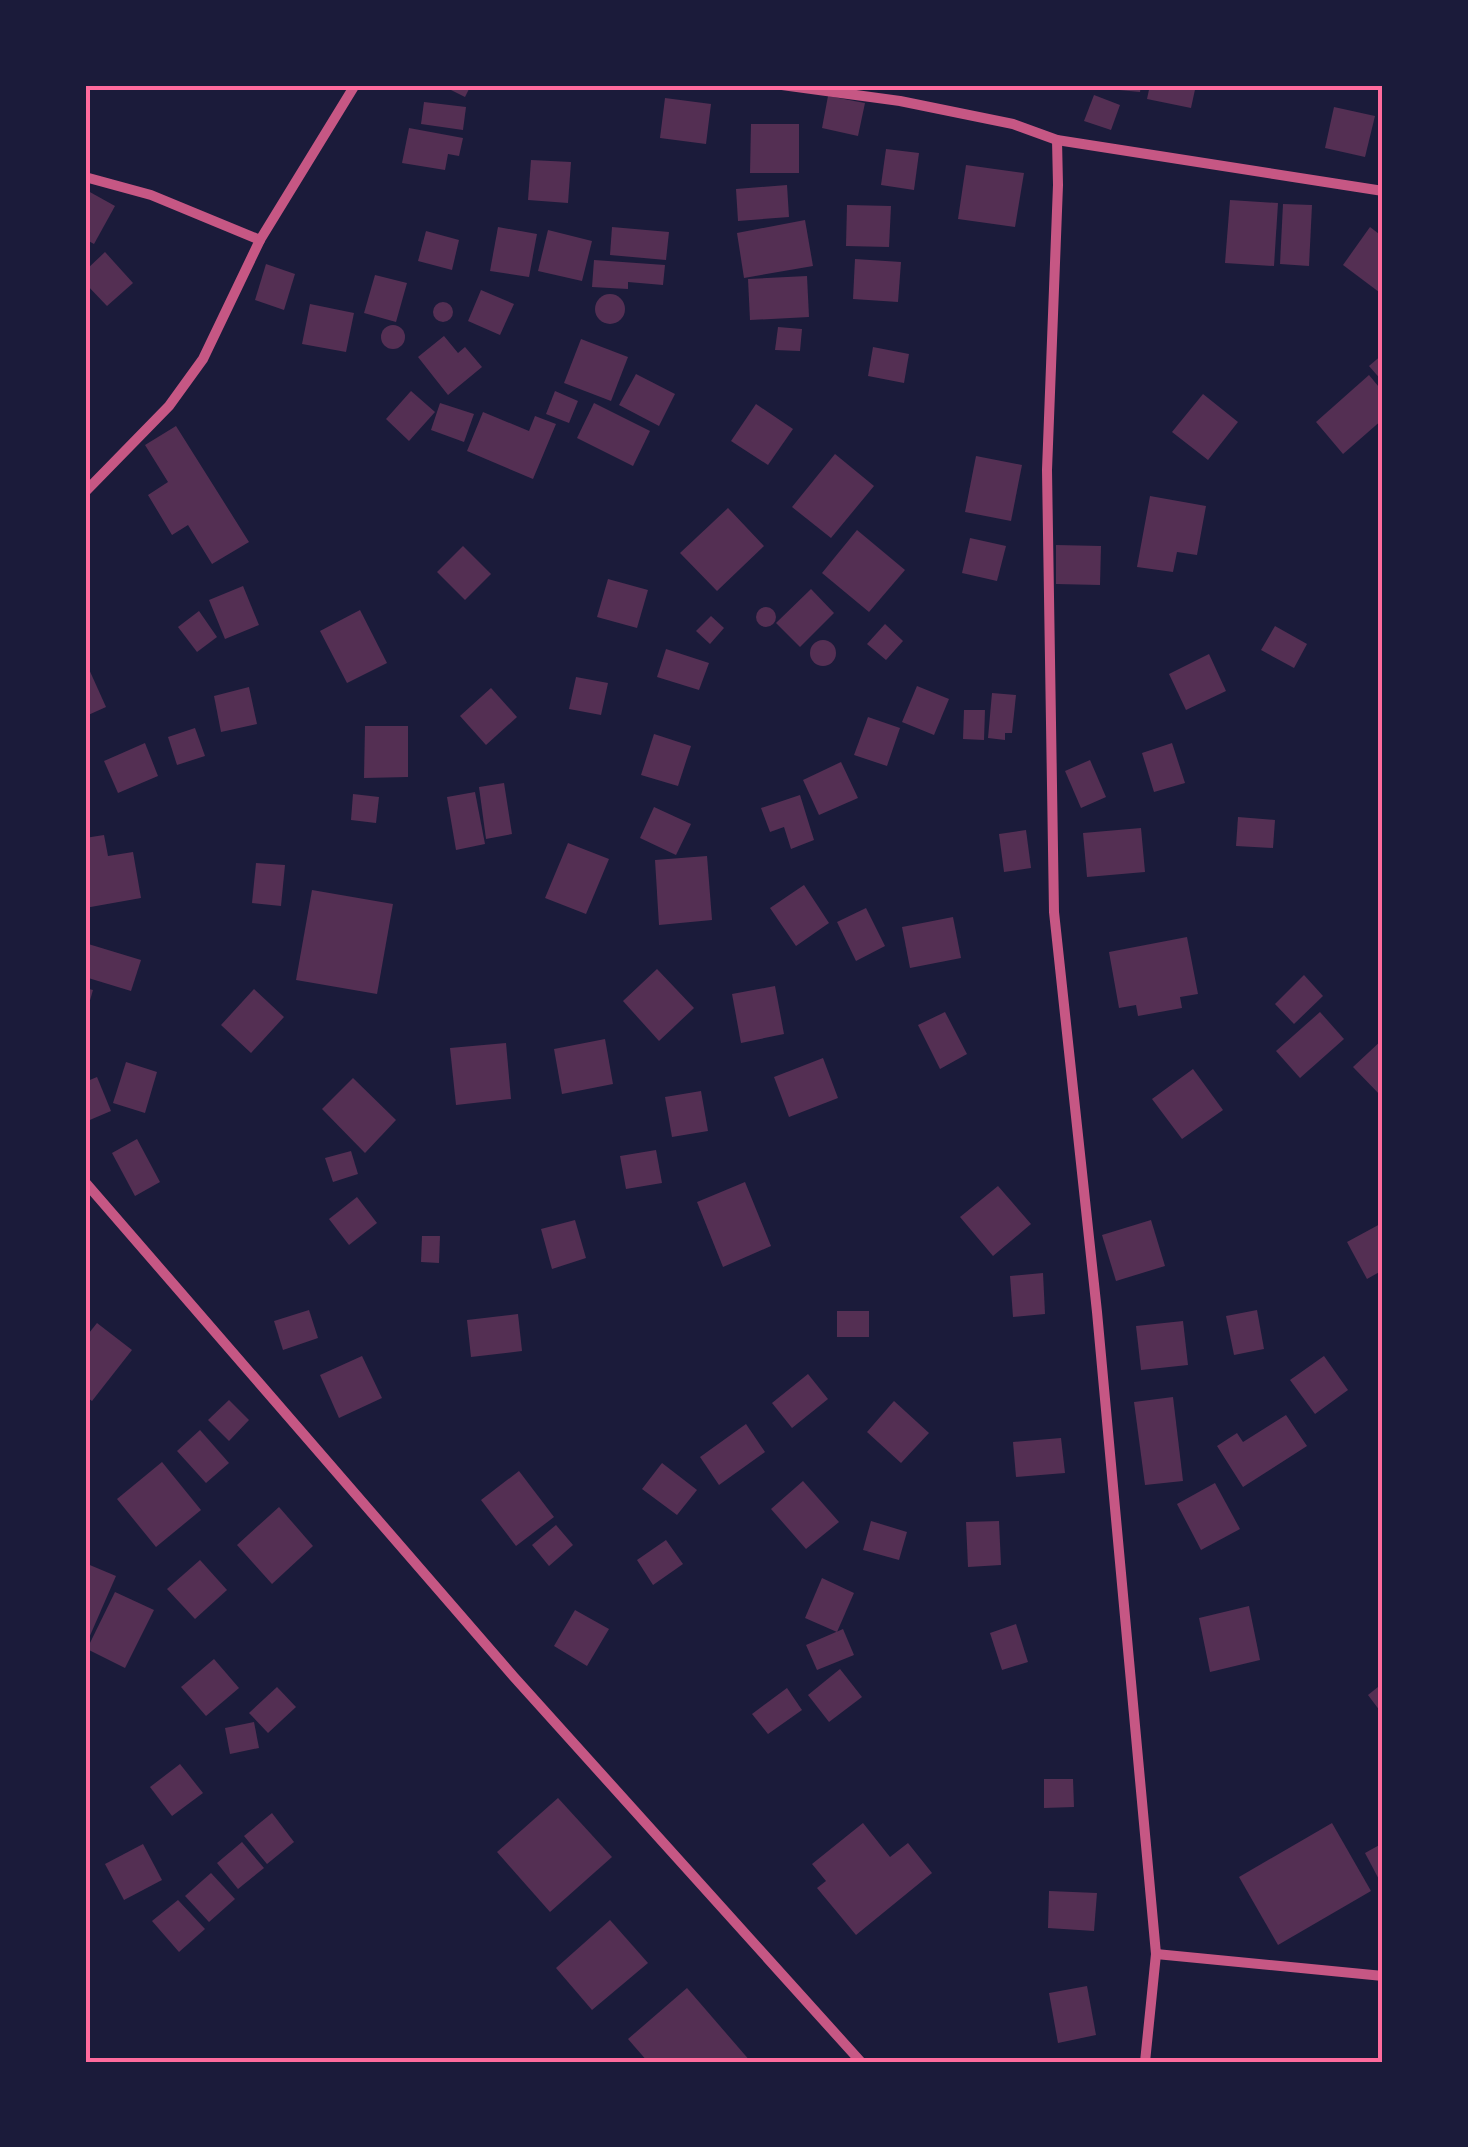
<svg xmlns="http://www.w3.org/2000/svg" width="1468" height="2147" viewBox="0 0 1468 2147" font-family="'PT Serif',serif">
	<rect width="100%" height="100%" fill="#1b1b3a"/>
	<g fill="#542f53">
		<polygon points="441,85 471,85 465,97"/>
		<polygon points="1099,85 1141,85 1140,92 1098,88"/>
		<polygon points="1150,85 1196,85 1191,108 1147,99"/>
		<polygon points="1094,95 1120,105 1111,130 1084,121"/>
		<polygon points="828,96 865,103 858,136 822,128"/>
		<polygon points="665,98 711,104 706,144 660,138"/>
		<polygon points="424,102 466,107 463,130 421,124"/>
		<polygon points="1334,107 1375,116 1365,157 1325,148"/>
		<polygon points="751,124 799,124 799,173 750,173"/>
		<polygon points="409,128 463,138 459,156 448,154 445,170 402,163"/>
		<polygon points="886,149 919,153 914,190 881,185"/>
		<polygon points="531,160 571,162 568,203 528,200"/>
		<polygon points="966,165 1024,173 1015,227 958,219"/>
		<polygon points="787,185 789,217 738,221 736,189"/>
		<polygon points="88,191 115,206 94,244 85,239 85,197"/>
		<polygon points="1230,200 1278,203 1274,266 1225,263"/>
		<polygon points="1283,204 1312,205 1309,266 1280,264"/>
		<polygon points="847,205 891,206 889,247 846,246"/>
		<polygon points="805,220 813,266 744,278 737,233"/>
		<polygon points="498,227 537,234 529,277 490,271"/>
		<polygon points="612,227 669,232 666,260 610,255"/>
		<polygon points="1370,227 1383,237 1383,295 1343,265"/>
		<polygon points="548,230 592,241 582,281 538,271"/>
		<polygon points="426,231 459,240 452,270 418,261"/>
		<polygon points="105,252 133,283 107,306 85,283 85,271"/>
		<polygon points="855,259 901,262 898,302 853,299"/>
		<polygon points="594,260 665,265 663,285 628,282 628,289 592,287"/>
		<polygon points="266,264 295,274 284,310 255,300"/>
		<polygon points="375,275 407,283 396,322 364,313"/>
		<polygon points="807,276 809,317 750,320 748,279"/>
		<polygon points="481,290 514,304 500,335 468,321"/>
		<circle cx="610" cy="309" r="15"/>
		<circle cx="443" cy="312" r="10"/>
		<polygon points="310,304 354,313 346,352 302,344"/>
		<circle cx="393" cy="337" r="12"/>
		<polygon points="778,327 802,329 800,351 775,350"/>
		<polygon points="444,336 458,353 465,347 482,367 448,395 418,357"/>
		<polygon points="581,339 628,357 611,401 564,383"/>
		<polygon points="873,347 909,354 904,383 868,376"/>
		<polygon points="1383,354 1383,382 1369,366"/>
		<polygon points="636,374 675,394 659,426 619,405"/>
		<polygon points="1369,375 1383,392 1383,419 1343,454 1316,422"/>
		<polygon points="411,391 435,412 409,441 386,419"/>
		<polygon points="555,391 578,401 569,423 546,414"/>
		<polygon points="1203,394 1238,422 1208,460 1172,432"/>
		<polygon points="440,403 474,414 464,442 431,430"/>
		<polygon points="594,403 650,431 633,466 577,438"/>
		<polygon points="756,404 793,429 768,465 731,441"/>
		<polygon points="483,412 529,431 535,416 556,424 533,479 467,451"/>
		<polygon points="176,426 249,542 212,564 188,525 172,535 148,495 168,482 145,445"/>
		<polygon points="835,454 874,486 831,538 792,507"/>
		<polygon points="976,456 1022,465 1011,521 965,512"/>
		<polygon points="1150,496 1206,506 1197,555 1177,552 1173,572 1137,567"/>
		<polygon points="728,508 764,546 717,591 680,553"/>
		<polygon points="857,530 905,570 869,612 822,573"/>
		<polygon points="970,538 1006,546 997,581 962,573"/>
		<polygon points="1056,545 1101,546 1100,585 1056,584"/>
		<polygon points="463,546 491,574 465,600 437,572"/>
		<polygon points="608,579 648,590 637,628 597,617"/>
		<polygon points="243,586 259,625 225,639 209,600"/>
		<polygon points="811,589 834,613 800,647 776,623"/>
		<circle cx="766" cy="617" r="10"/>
		<polygon points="360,610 387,663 347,683 320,631"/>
		<polygon points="199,611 217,637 197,652 178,627"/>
		<polygon points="711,616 724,628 710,644 696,631"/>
		<polygon points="885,624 903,641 886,660 867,644"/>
		<polygon points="1275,626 1307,644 1294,668 1261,650"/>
		<circle cx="823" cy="653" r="13"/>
		<polygon points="666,649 709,663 699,690 657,677"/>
		<polygon points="1209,654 1226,691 1186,710 1169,674"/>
		<polygon points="88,667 106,707 86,716 85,669"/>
		<polygon points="576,677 608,683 601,715 569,709"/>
		<polygon points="917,686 949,699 934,735 902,722"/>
		<polygon points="249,687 257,724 221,732 214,696"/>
		<polygon points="491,688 517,717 486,745 460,716"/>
		<polygon points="992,693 1016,695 1012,733 1005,733 1005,740 988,738"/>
		<polygon points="964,710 985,710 984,740 963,739"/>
		<polygon points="868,717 900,728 887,766 854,755"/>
		<polygon points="365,726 408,726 408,777 364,778"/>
		<polygon points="195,728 205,756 177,765 168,737"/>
		<polygon points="654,734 691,746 678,786 641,775"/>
		<polygon points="145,743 158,776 118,793 104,761"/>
		<polygon points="1172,743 1185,783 1154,792 1142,753"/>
		<polygon points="1090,760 1106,797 1081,808 1065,771"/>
		<polygon points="841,762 858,798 819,815 803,780"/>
		<polygon points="504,783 512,834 486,839 479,787"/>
		<polygon points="475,792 485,844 456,850 447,797"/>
		<polygon points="353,794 379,797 376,823 351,820"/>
		<polygon points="800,795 814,840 791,849 784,827 770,832 761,808"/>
		<polygon points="654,807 691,824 676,855 640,838"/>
		<polygon points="1238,817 1275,820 1273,848 1236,846"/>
		<polygon points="1141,828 1145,872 1087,877 1083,833"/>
		<polygon points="1026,830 1031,868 1004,872 999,834"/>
		<polygon points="104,835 108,856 133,852 141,898 85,908 85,838"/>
		<polygon points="568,843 609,859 586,914 545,898"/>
		<polygon points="707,856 712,920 659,925 655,860"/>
		<polygon points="256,863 285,865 281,906 252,903"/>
		<polygon points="804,885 829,923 796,946 770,908"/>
		<polygon points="312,890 393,904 377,994 296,980"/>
		<polygon points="866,908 885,946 856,961 837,922"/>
		<polygon points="953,917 961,958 910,968 902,927"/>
		<polygon points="1187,937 1198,994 1180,997 1182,1008 1138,1016 1136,1005 1119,1008 1109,952"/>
		<polygon points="85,943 141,960 131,991 85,977"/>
		<polygon points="657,969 694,1008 659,1041 623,1001"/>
		<polygon points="1304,975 1323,996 1294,1024 1275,1004"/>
		<polygon points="775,986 784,1034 741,1043 732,994"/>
		<polygon points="85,988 93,990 86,1014 85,1013"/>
		<polygon points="254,989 284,1017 251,1053 221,1025"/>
		<polygon points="945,1012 967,1054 940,1069 918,1025"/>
		<polygon points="1320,1012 1344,1039 1300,1078 1276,1051"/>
		<polygon points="605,1039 613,1084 562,1094 554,1049"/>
		<polygon points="1383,1039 1383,1098 1353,1067"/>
		<polygon points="506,1043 511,1099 456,1105 450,1048"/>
		<polygon points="823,1058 838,1098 789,1117 774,1077"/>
		<polygon points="126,1062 157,1072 145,1113 113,1103"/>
		<polygon points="1193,1069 1223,1110 1182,1139 1152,1099"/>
		<polygon points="97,1077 111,1111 85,1122 85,1082"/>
		<polygon points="353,1078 396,1120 365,1153 322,1109"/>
		<polygon points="701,1091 708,1131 672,1137 665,1097"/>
		<polygon points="137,1139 160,1182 135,1196 112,1153"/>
		<polygon points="656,1150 662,1183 626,1189 620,1156"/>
		<polygon points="351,1151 358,1174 333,1182 325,1158"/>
		<polygon points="745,1182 771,1246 723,1267 697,1202"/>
		<polygon points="998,1186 1031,1224 993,1256 960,1217"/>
		<polygon points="357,1197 377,1223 349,1245 329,1219"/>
		<polygon points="575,1220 586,1258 552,1269 541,1229"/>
		<polygon points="1151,1220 1165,1266 1116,1281 1102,1235"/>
		<polygon points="1382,1223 1383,1270 1367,1279 1347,1242"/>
		<polygon points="422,1236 440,1236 439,1263 421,1262"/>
		<polygon points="1043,1273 1045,1314 1013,1317 1010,1276"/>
		<polygon points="309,1310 318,1338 283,1350 274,1321"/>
		<polygon points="1257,1310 1264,1349 1234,1355 1226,1316"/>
		<rect x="837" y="1311" width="32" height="26"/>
		<polygon points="518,1314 522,1351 471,1357 467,1320"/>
		<polygon points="1183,1321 1188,1365 1141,1370 1136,1326"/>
		<polygon points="97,1323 132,1350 92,1401 85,1396 85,1338"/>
		<polygon points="362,1356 382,1398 339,1418 320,1375"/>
		<polygon points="1324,1356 1348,1390 1315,1414 1290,1380"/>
		<polygon points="808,1374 828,1399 792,1428 772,1403"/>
		<polygon points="1173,1397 1183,1481 1145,1485 1134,1402"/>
		<polygon points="229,1400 249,1420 229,1441 208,1420"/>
		<polygon points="894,1401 929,1433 901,1463 867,1432"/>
		<polygon points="1286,1415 1307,1446 1243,1487 1217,1446 1237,1433 1243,1442"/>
		<polygon points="746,1424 765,1452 719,1485 700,1457"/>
		<polygon points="200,1430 229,1463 206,1483 177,1451"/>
		<polygon points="1061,1438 1065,1473 1016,1477 1013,1442"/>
		<polygon points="162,1462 201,1510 156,1547 117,1499"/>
		<polygon points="662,1463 697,1490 677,1515 642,1489"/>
		<polygon points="519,1471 554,1517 516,1546 481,1500"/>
		<polygon points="803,1481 839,1522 806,1549 771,1509"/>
		<polygon points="1215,1483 1240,1529 1201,1550 1177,1504"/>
		<polygon points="279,1507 313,1546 272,1584 237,1545"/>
		<polygon points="871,1521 907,1532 899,1560 863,1550"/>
		<polygon points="999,1521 1001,1565 968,1567 966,1522"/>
		<polygon points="556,1525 573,1545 549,1566 532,1545"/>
		<polygon points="666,1540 683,1564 653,1585 637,1560"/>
		<polygon points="200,1560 227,1590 195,1619 167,1589"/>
		<polygon points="85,1563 116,1576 85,1647"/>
		<polygon points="822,1578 854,1593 837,1632 805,1618"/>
		<polygon points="115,1592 154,1610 125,1668 87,1649"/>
		<polygon points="1249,1606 1260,1660 1210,1672 1199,1618"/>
		<polygon points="575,1610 609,1629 587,1666 554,1646"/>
		<polygon points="1016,1624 1028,1662 1002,1670 990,1633"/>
		<polygon points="843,1629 854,1655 817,1670 806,1645"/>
		<polygon points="214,1659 239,1688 206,1716 181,1687"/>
		<polygon points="840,1669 862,1697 829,1722 808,1695"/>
		<polygon points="1383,1683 1383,1715 1368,1695"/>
		<polygon points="277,1687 296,1707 268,1733 249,1713"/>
		<polygon points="787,1688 802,1710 768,1734 752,1714"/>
		<polygon points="254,1722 259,1748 230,1754 225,1728"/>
		<polygon points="180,1764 203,1793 172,1816 150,1787"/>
		<polygon points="1044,1779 1073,1779 1074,1807 1044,1808"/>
		<polygon points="558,1798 612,1857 550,1912 497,1852"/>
		<polygon points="272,1813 294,1842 267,1864 244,1836"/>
		<polygon points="863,1823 890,1857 908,1843 932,1873 856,1935 817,1888 826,1881 812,1864"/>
		<polygon points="1332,1823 1371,1891 1278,1945 1239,1877"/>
		<polygon points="242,1842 264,1868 238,1889 217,1863"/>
		<polygon points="1383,1843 1383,1887 1365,1853"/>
		<polygon points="143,1844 162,1880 124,1900 105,1864"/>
		<polygon points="211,1873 235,1899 209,1922 185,1896"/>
		<polygon points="1049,1891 1097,1893 1094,1931 1048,1928"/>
		<polygon points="178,1900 205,1929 179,1952 152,1921"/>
		<polygon points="610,1920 648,1963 592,2010 556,1968"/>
		<polygon points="1087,1986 1096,2035 1058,2043 1049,1993"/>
		<polygon points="687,1988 751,2062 648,2062 628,2039"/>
	</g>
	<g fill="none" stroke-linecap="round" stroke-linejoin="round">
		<g stroke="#c65784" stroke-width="10">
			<polyline points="782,85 900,101 1013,124 1057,140 1383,191"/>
			<polyline points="1057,140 1058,185 1047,470 1054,912 1097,1312 1156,1954 1145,2062"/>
			<polyline points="85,177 151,195 260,240"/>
			<polyline points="85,492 169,406 203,359 260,240 355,85"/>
			<polyline points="85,1182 514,1677 861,2062"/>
			<polyline points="1156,1954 1383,1976"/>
		</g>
	</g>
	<rect width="1468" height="2147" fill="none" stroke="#1b1b3a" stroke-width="175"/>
	<rect x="88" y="88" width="1292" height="1972" fill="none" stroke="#ff6b9d" stroke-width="4"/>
</svg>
